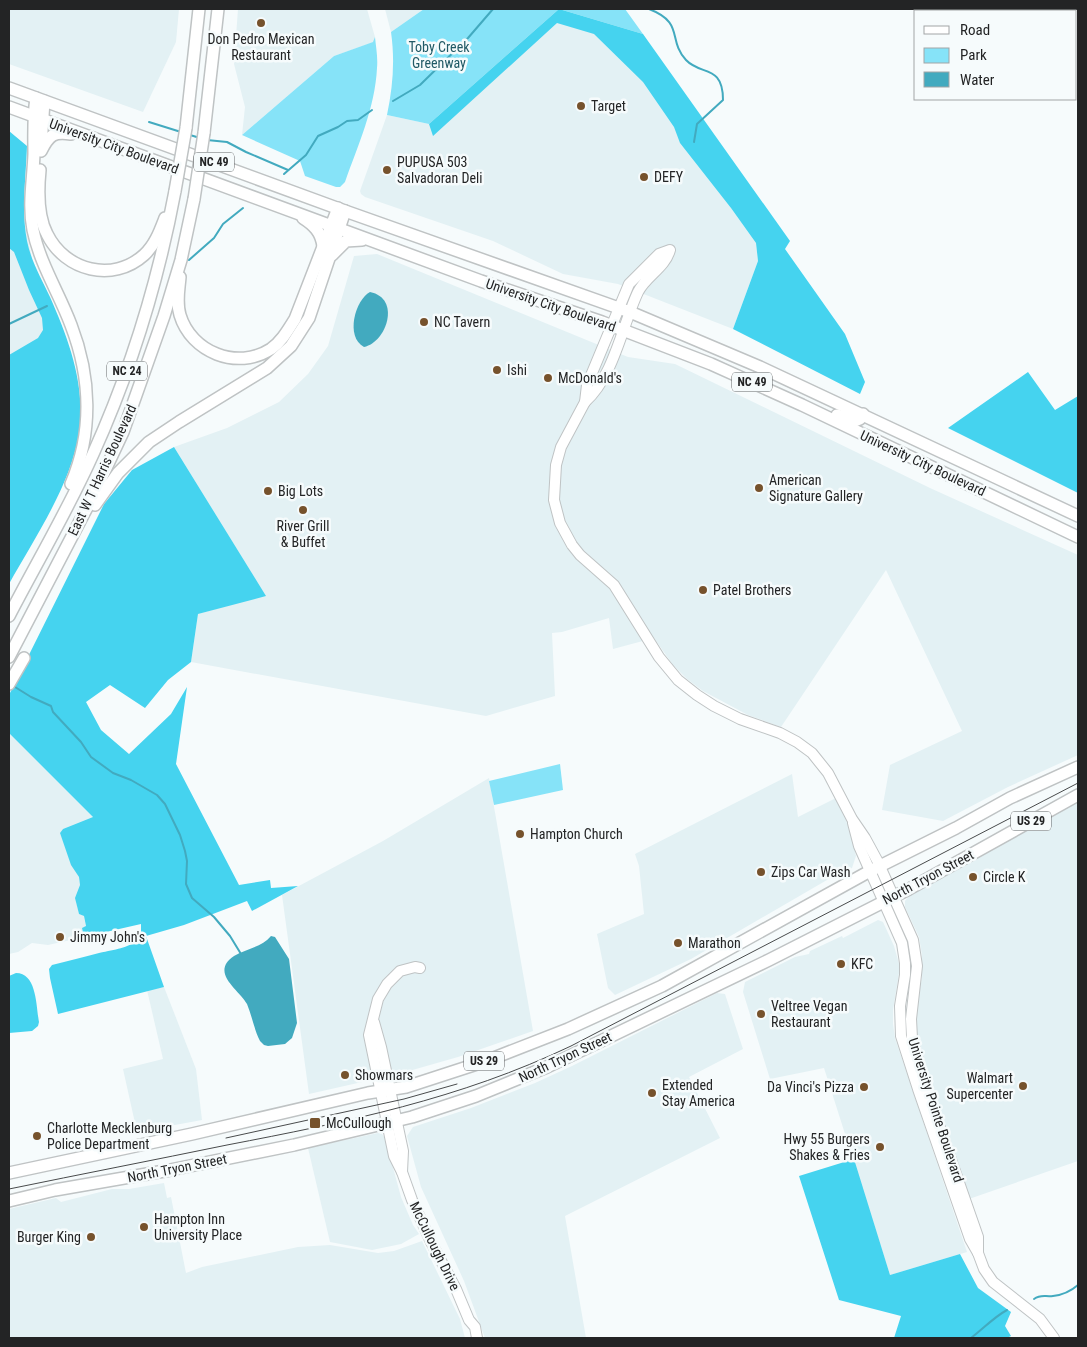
<svg xmlns="http://www.w3.org/2000/svg" width="1087" height="1347" viewBox="0 0 1087 1347" font-family="'Roboto Condensed',sans-serif">
	<rect width="100%" height="100%" fill="#f6fbfc"/>
	<g fill="#e3f1f4">
		<polygon points="9,9 179,9 176,42 143,112 9,64"/>
		<polygon points="238,9 367,9 375,37 374,42 334,56 242,135 245,107 234,64"/>
		<polygon points="385,9 424,9 391,32"/>
		<polygon points="559,9 643,34 731,208 756,243 758,261 733,329 618,284 563,274 493,241 365,197 361,194 360,191 387,115 429,124"/>
		<polygon points="9,154 72,439 9,580"/>
		<polygon points="377,254 628,357 675,364 930,488 1078,555 1078,755 1008,787 943,821 882,810 890,765 962,731 886,570 781,727 748,715 703,691 687,679 673,665 654,638 613,649 609,618 562,632 552,633 555,696 486,716 191,662 198,614 265,595 174,447 227,428 279,402 308,374 328,346 354,256"/>
		<polygon points="9,733 93,817 63,829 60,833 79,877 80,885 76,901 79,914 84,916 86,927 82,928 84,937 48,945 32,943 18,952 9,954"/>
		<polygon points="792,774 798,817 836,798 845,817 857,851 855,852 856,856 852,868 827,880 691,959 615,995 608,988 597,934 644,914 639,866 635,854"/>
		<polygon points="489,778 533,1031 458,1057 402,1073 309,1094 282,895 383,841"/>
		<polygon points="1078,802 1078,1161 969,1199 929,1085 917,1041 915,1015 922,978 922,955 919,937 905,907 905,901 909,896"/>
		<polygon points="878,920 883,922 894,946 900,967 893,1010 893,1024 895,1038 967,1252 890,1275 824,1068 770,1079 743,992 745,982 795,957 809,954 810,951 842,936 843,938"/>
		<polygon points="164,987 196,1069 202,1120 137,1132 123,1069 163,1059 147,990"/>
		<polygon points="717,993 725,994 743,1049 689,1077 720,1138 565,1216 586,1338 485,1338 464,1281 421,1187 407,1136 413,1127 471,1108 535,1083 572,1066"/>
		<polygon points="378,1133 382,1134 385,1138 401,1197 413,1225 419,1234 401,1244 372,1250 330,1242 308,1148"/>
		<polygon points="164,1183 167,1198 171,1197 186,1273 202,1267 298,1247 330,1245 378,1253 394,1251 422,1241 460,1319 465,1338 9,1338 9,1209 56,1198 61,1202 112,1189 129,1189"/>
	</g>
	<g fill="#86e3f8">
		<path d="M424,9H625L643,34L559,9L429,124L387,115C393,86 395,60 391,32Z"/>
		<path d="M375,37C376,47 378,58 377,68C375,108 358,145 345,182L340,187H336L305,176L300,161L242,135L334,56L373,42Z"/>
		<polygon points="560,764 563,790 494,805 489,781"/>
	</g>
	<g fill="#45d3ef">
		<polygon points="559,9 643,34 790,241 785,249 845,334 865,382 860,394 733,329 758,261 756,243 731,208 680,143 674,127 643,82 594,34 557,23 433,136 429,124"/>
		<path d="M9,131L27,146C26,177 21,210 27,241C31,261 42,280 50,297C69,340 86,386 79,433C71,485 34,539 9,584V355L38,338L43,330L42,318L29,290L14,252L9,248Z"/>
		<polygon points="1028,372 1055,410 1078,396 1078,493 948,428"/>
		<path d="M174,447L266,596L198,614L191,662L168,680L145,708L110,685L86,702L101,730L129,754L171,714L187,687L176,764L239,885L270,880L271,888L298,886L252,911L247,901L184,925L146,936L164,987L58,1014L50,978L49,969L52,965C68,961 84,957 99,953C117,949 125,949 141,939V924L84,937L82,928L86,926L84,916L79,914L75,898L80,885L79,877L71,865L60,833L63,829L93,817L9,733V695L104,504L132,470Z"/>
		<path d="M16,973C37,973 36,1006 39,1022L38,1026L32,1031L9,1033V976Z"/>
		<polygon points="854,1159 890,1275 960,1254 978,1288 1011,1312 1005,1326 1011,1336 1007,1338 894,1338 901,1316 839,1300 799,1176"/>
	</g>
	<g fill="#42aabf">
		<path d="M370,292C401,298 387,342 364,347C345,337 355,300 370,292Z"/>
		<path d="M271,936L275,937L289,959L297,1023L292,1038L285,1044L268,1046L264,1045L260,1041C254,1029 252,1016 247,1004C240,990 209,973 234,956C246,949 262,947 271,936Z"/>
	</g>
	<g fill="none" stroke-linecap="round" stroke-linejoin="round">
		<g stroke="#42aabf" stroke-width="2">
			<path d="M649,9C685,23 667,39 686,60C701,76 723,64 723,100L697,124L694,142"/>
			<polyline points="393,101 420,85 468,38 493,9"/>
			<polyline points="149,122 181,132"/>
			<polyline points="190,135 200,138"/>
			<polyline points="207,140 227,142 246,152 288,170"/>
			<polyline points="284,174 306,155 318,136 338,127 347,121 358,120 372,110"/>
			<polyline points="189,260 214,238 223,224 243,208"/>
			<polyline points="9,324 47,306"/>
			<polyline points="15,687 31,697 51,706 53,712 81,742 91,757 113,773 131,780 157,795 165,804 180,835 185,851 187,861 186,884 192,898 214,917 230,936 241,954"/>
			<path d="M1034,1299C1041,1294 1045,1297 1053,1296C1063,1295 1071,1291 1078,1285"/>
			<path d="M971,1338C983,1329 994,1317 1007,1310"/>
		</g>
		<g stroke="#bfc3c4" stroke-width="12">
			<g id="secondary">
				<path d="M670,250C665,268 646,276 638,292C622,326 614,376 585,402L587,385L629,284L659,254Z"/>
				<polyline points="585,402 561,447 556,465 554,500 560,523 572,545 580,555 614,585 659,657 678,680 697,695 714,706 740,719 780,733 797,742 812,753 828,773 852,819 865,838 878,862 913,940 917,966 911,1019 912,1038 926,1088 978,1237 978,1253"/>
				<polyline points="853,823 859,846 902,943 905,963 905,975 900,1006 901,1036 918,1089 970,1239 978,1253 984,1269 993,1282 1040,1319 1054,1338"/>
				<polyline points="420,968 415,967 400,971 387,984 378,999 369,1035 394,1156 402,1172 412,1200 431,1242 456,1289 469,1320 475,1327 477,1338"/>
				<polyline points="374,1022 381,1047 403,1151 402,1172"/>
			</g>
		</g>
		<g stroke="#bfc3c4" stroke-width="14">
			<g id="primary">
				<polyline points="9,88 345,211 630,312 760,367 1078,516"/>
				<path d="M36,98C33,117 34,135 34,154C33,180 28,205 33,230C40,264 59,293 71,325C91,377 93,432 71,484"/>
				<polyline points="9,107 481,281 602,322 711,364 802,405 1078,537"/>
				<polyline points="186,128 199,9"/>
				<polyline points="204,133 218,9"/>
				<polyline points="41,146 44,101"/>
				<path d="M41,151C49,135 54,131 71,134"/>
				<path d="M40,170C38,190 37,215 47,234C65,271 113,283 144,255C155,245 160,231 165,218"/>
				<path d="M303,218C314,225 321,232 323,246"/>
				<polyline points="332,255 346,241 362,240"/>
				<path d="M180,277C179,290 176,302 180,315C191,352 237,371 271,349C282,341 288,330 295,319L338,208"/>
				<polyline points="837,415 855,421 860,419 863,414"/>
				<polyline points="95,505 118,473 149,442 179,422 267,368 291,346 309,318 345,211"/>
				<path d="M9,616C37,562 68,510 93,454C131,370 158,282 175,191"/>
				<polyline points="9,657 92,498 123,432 164,316 181,260 194,199"/>
				<polyline points="9,684 24,658"/>
				<polyline points="9,1173 192,1134 368,1093 406,1087 486,1061 568,1029 662,986 870,871 956,828 1010,798 1078,767"/>
				<polyline points="9,1201 55,1190 170,1170 294,1145 412,1117 476,1096 547,1067 769,960 909,889 1078,795"/>
			</g>
		</g>
		<use href="#secondary" stroke="#fff" stroke-width="10"/>
		<use href="#primary" stroke="#fff" stroke-width="11"/>
		<g stroke="#494b4c" stroke-width="1">
			<polyline points="226,1138 404,1099 457,1084"/>
			<path d="M9,1189C82,1174 154,1160 227,1145C347,1122 460,1099 571,1046L1078,783"/>
		</g>
		<g stroke="#bfc3c4" stroke-width="14" stroke-linecap="butt">
			<g id="primary-bridge">
				<polyline points="175,191 186,128"/>
				<polyline points="194,199 204,133"/>
			</g>
		</g>
		<use href="#primary-bridge" stroke="#fff" stroke-width="11"/>
	</g>
	<g fill="#76522c" stroke="#f6fbfc" stroke-width="2">
		<circle cx="261" cy="23" r="5"/>
		<circle cx="581" cy="106" r="5"/>
		<circle cx="387" cy="170" r="5"/>
		<circle cx="644" cy="177" r="5"/>
		<circle cx="424" cy="322" r="5"/>
		<circle cx="497" cy="370" r="5"/>
		<circle cx="548" cy="378" r="5"/>
		<circle cx="759" cy="488" r="5"/>
		<circle cx="268" cy="491" r="5"/>
		<circle cx="303" cy="510" r="5"/>
		<circle cx="703" cy="590" r="5"/>
		<circle cx="520" cy="834" r="5"/>
		<circle cx="761" cy="872" r="5"/>
		<circle cx="973" cy="877" r="5"/>
		<circle cx="60" cy="937" r="5"/>
		<circle cx="678" cy="943" r="5"/>
		<circle cx="841" cy="964" r="5"/>
		<circle cx="761" cy="1014" r="5"/>
		<circle cx="345" cy="1075" r="5"/>
		<circle cx="1023" cy="1086" r="5"/>
		<circle cx="864" cy="1087" r="5"/>
		<circle cx="652" cy="1093" r="5"/>
		<rect x="309" y="1117" width="12" height="12" rx="2.5"/>
		<circle cx="37" cy="1136" r="5"/>
		<circle cx="880" cy="1147" r="5"/>
		<circle cx="144" cy="1227" r="5"/>
		<circle cx="91" cy="1237" r="5"/>
	</g>
	<g text-anchor="middle" dominant-baseline="central" stroke-width="5" stroke-linejoin="round" paint-order="stroke">
		<g fill="#f6fbfc" stroke="#626466" stroke-width="1">
			<rect x="194" y="152.5" width="40" height="19" rx="4"/>
			<rect x="107" y="361.5" width="40" height="19" rx="4"/>
			<rect x="732" y="372.5" width="40" height="19" rx="4"/>
			<rect x="1011" y="811.5" width="40" height="19" rx="4"/>
			<rect x="464" y="1051.5" width="40" height="19" rx="4"/>
		</g>
		<g font-size="12" font-weight="bold" fill="#232425">
			<text x="214" y="162">NC 49</text>
			<text x="127" y="371">NC 24</text>
			<text x="752" y="382">NC 49</text>
			<text x="1031" y="821">US 29</text>
			<text x="484" y="1061">US 29</text>
		</g>
		<g font-size="14" fill="#232425" stroke="#f6fbfc" text-anchor="start">
			<text x="261" y="39" text-anchor="middle">Don Pedro Mexican<tspan x="261" dy="16">Restaurant</tspan></text>
			<text x="591" y="106">Target</text>
			<text x="397" y="162">PUPUSA 503<tspan x="397" dy="16">Salvadoran Deli</tspan></text>
			<text x="654" y="177">DEFY</text>
			<text x="434" y="322">NC Tavern</text>
			<text x="507" y="370">Ishi</text>
			<text x="558" y="378">McDonald's</text>
			<text x="769" y="480">American<tspan x="769" dy="16">Signature Gallery</tspan></text>
			<text x="278" y="491">Big Lots</text>
			<text x="303" y="526" text-anchor="middle">River Grill<tspan x="303" dy="16">&amp; Buffet</tspan></text>
			<text x="713" y="590">Patel Brothers</text>
			<text x="530" y="834">Hampton Church</text>
			<text x="771" y="872">Zips Car Wash</text>
			<text x="983" y="877">Circle K</text>
			<text x="70" y="937">Jimmy John's</text>
			<text x="688" y="943">Marathon</text>
			<text x="851" y="964">KFC</text>
			<text x="771" y="1006">Veltree Vegan<tspan x="771" dy="16">Restaurant</tspan></text>
			<text x="355" y="1075">Showmars</text>
			<text x="1013" y="1078" text-anchor="end">Walmart<tspan x="1013" dy="16">Supercenter</tspan></text>
			<text x="662" y="1085">Extended<tspan x="662" dy="16">Stay America</tspan></text>
			<text x="854" y="1087" text-anchor="end">Da Vinci's Pizza</text>
			<text x="326" y="1123">McCullough</text>
			<text x="47" y="1128">Charlotte Mecklenburg<tspan x="47" dy="16">Police Department</tspan></text>
			<text x="870" y="1139" text-anchor="end">Hwy 55 Burgers<tspan x="870" dy="16">Shakes &amp; Fries</tspan></text>
			<text x="154" y="1219">Hampton Inn<tspan x="154" dy="16">University Place</tspan></text>
			<text x="81" y="1237" text-anchor="end">Burger King</text>
		</g>
		<g font-size="14" fill="#215a66" stroke="#f6fbfc">
			<text x="439" y="47">Toby Creek<tspan x="439" dy="16">Greenway</tspan></text>
		</g>
		<g font-size="14" fill="#232425" stroke="#f6fbfc">
			<text transform="translate(114 146) rotate(20)">University City Boulevard</text>
			<text transform="translate(551 305) rotate(19)">University City Boulevard</text>
			<text transform="translate(923 463) rotate(25)">University City Boulevard</text>
			<text transform="translate(102 470) rotate(-65)">East W T Harris Boulevard</text>
			<text transform="translate(928 877) rotate(-28)">North Tryon Street</text>
			<text transform="translate(565 1057) rotate(-25)">North Tryon Street</text>
			<text transform="translate(936 1110) rotate(72)">University Pointe Boulevard</text>
			<text transform="translate(177 1168) rotate(-11)">North Tryon Street</text>
			<text transform="translate(435 1246) rotate(64)">McCullough Drive</text>
		</g>
	</g>
	<rect width="1087" height="1347" fill="none" stroke="#232425" stroke-width="20"/>
	<rect x="914" y="10" width="162" height="90" fill="#f6fbfc" stroke="#a2a5a6"/>
	<rect x="924" y="26" width="25" height="8" fill="#ffffff" stroke="#a2a5a6"/>
	<text x="960" y="35" font-size="15" fill="#232425">Road</text>
	<rect x="924" y="48" width="25" height="15" fill="#86e3f8" stroke="#a2a5a6"/>
	<text x="960" y="60" font-size="15" fill="#232425">Park</text>
	<rect x="924" y="72" width="25" height="15" fill="#42aabf" stroke="#a2a5a6"/>
	<text x="960" y="85" font-size="15" fill="#232425">Water</text>
</svg>
